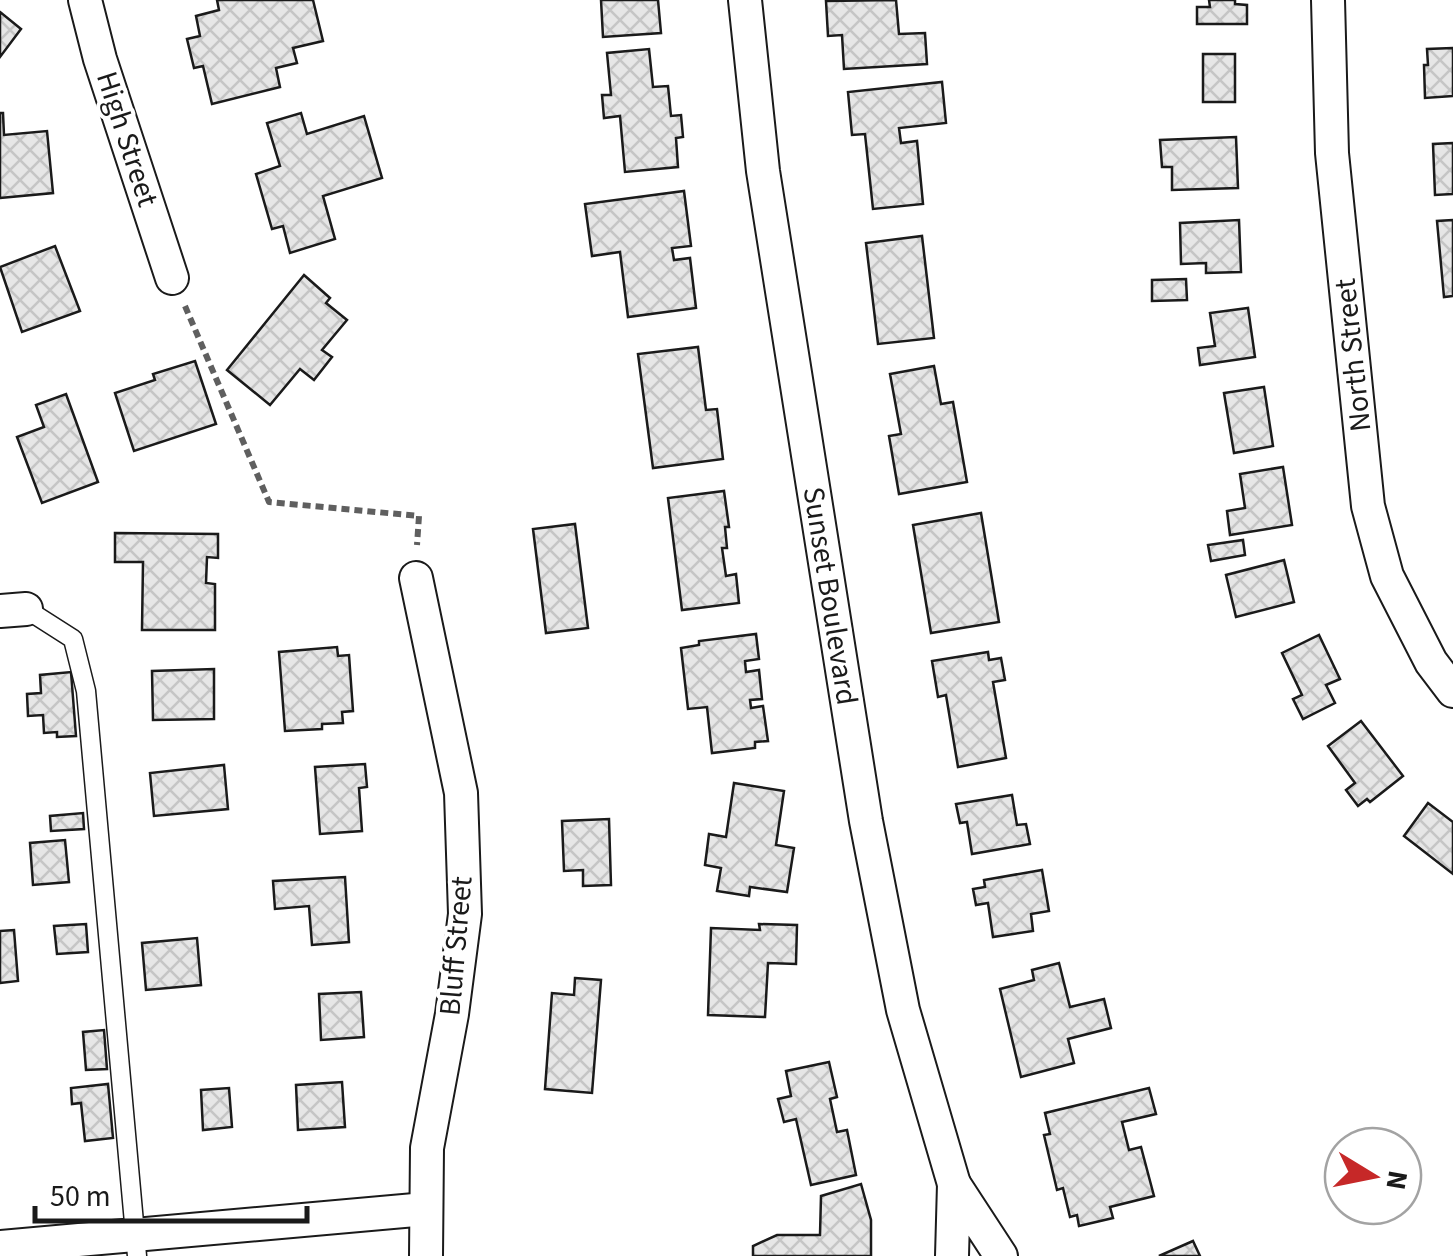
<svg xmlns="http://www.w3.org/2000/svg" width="1453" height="1256" viewBox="0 0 1453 1256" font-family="'Source Sans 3',sans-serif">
	<defs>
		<pattern id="building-cross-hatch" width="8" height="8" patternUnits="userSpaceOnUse" patternTransform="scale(2.5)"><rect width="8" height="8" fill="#e6e6e6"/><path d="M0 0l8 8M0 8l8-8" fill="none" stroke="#c5c5c5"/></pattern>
	</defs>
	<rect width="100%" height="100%" fill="#fff"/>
	<g fill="url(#building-cross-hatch)" stroke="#1a1a1a" stroke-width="2.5">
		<polygon points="217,0 313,0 323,41 293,48 297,63 276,68 280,87 212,104 203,66 194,68 187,39 200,36 196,16 219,10"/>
		<polygon points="601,0 658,0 661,33 603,37"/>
		<polygon points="896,0 899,34 925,33 927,64 844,69 842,35 828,36 826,1"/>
		<polygon points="1209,0 1235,0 1235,4 1247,5 1247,24 1197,24 1197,7 1210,7"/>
		<polygon points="0,12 21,29 0,57"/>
		<polygon points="1453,48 1453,96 1425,98 1424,65 1428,65 1427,49"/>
		<polygon points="649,49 653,87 668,86 671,116 681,115 683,137 676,138 678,167 625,172 620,116 604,118 602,95 611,95 607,53"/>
		<rect x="1203" y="54" width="32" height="48"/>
		<polygon points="942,82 946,123 899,128 901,143 917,141 923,204 873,209 865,134 852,135 848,92"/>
		<polygon points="0,113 3,113 4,135 47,131 53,193 0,198"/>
		<polygon points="301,113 307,134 364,116 382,178 323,196 335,239 290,253 283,226 272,229 256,174 280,166 267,123"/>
		<polygon points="1236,137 1238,188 1172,190 1172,167 1162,167 1160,140"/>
		<polygon points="1453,143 1453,194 1435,195 1433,144"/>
		<polygon points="684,191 691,246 672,248 674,260 690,258 696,308 628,317 620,252 592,256 585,204"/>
		<polygon points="1239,220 1241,272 1206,273 1206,263 1181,264 1180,223"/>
		<polygon points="1453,220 1453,296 1444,297 1437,221"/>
		<polygon points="922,236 934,338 878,344 866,243"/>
		<polygon points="55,246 80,311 22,332 0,267"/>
		<polygon points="304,275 330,298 326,303 347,320 322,350 332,357 314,380 300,369 270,405 227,370"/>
		<polygon points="1186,279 1187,300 1152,301 1152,280"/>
		<polygon points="1248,308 1255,357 1200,365 1198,348 1215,346 1210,313"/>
		<polygon points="698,347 706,410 717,409 723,459 653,468 638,354"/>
		<polygon points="195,361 216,424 134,451 115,393 155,380 153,374"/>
		<polygon points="934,366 941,404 953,402 967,482 899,494 889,436 901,434 890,374"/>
		<polygon points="1264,387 1273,446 1234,453 1224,393"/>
		<polygon points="66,394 98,482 42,503 17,437 44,427 36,405"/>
		<polygon points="1283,467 1292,525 1230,535 1227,511 1245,508 1240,474"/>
		<polygon points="724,491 729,527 725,527 727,548 722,548 726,576 736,574 739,603 682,610 668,498"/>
		<polygon points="981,513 999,622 931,633 913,525"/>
		<polygon points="575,524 588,628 546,633 533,529"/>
		<polygon points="115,533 218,534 218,558 207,557 206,583 215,584 215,630 142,630 143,562 115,562"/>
		<polygon points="1243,540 1245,555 1211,561 1208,545"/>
		<polygon points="1284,560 1294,602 1236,617 1226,575"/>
		<polygon points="756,634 759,659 745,661 746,672 759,670 762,699 750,700 751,708 763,706 768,741 755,742 755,748 712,753 707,707 688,709 681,648 699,645 699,641"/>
		<polygon points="1319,635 1340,679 1326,685 1335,703 1303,719 1293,699 1302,695 1282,653"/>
		<polygon points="337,647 338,656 349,655 353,711 342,712 343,723 322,724 322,729 285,731 279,652"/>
		<polygon points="988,652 989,660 1001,658 1005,680 993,682 1006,758 958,767 946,695 938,697 932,661"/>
		<polygon points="214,669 214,719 153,720 152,671"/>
		<polygon points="71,672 76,736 57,737 57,732 44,733 43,715 28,716 27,694 41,693 40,675"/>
		<polygon points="1361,721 1403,776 1370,802 1367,799 1358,806 1346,790 1355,783 1328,746"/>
		<polygon points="365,764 367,787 359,788 362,831 320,834 315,767"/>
		<polygon points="224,765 228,809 154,816 150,773"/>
		<polygon points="734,783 784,791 776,845 794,848 787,892 750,887 749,896 717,891 721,868 705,865 709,834 726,837"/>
		<polygon points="1012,795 1017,825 1026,824 1030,844 972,854 967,822 960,823 956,804"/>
		<polygon points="1428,803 1453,822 1453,874 1404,836"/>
		<polygon points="83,813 84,829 51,831 50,816"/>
		<polygon points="609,819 611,885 583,886 583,870 564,871 562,821"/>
		<polygon points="65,840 69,882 33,885 30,843"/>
		<polygon points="1042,870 1049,911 1031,914 1033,931 993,937 988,903 976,905 973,889 985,887 984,880"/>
		<polygon points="345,877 349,942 312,945 309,906 275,909 273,881"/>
		<polygon points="86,924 88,952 57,954 54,926"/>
		<polygon points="759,924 797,925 796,964 768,963 765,1017 708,1015 711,928 760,930"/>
		<polygon points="14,930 18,981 0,983 0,931"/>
		<polygon points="197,938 201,985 146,990 142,943"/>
		<polygon points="1059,963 1070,1007 1104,999 1111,1028 1068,1039 1074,1063 1021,1077 1000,989 1034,980 1032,970"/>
		<polygon points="575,978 601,980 592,1093 545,1089 552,993 574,995"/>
		<polygon points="361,992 364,1037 321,1040 319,994"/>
		<polygon points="104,1030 107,1069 86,1070 83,1032"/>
		<polygon points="829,1062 837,1097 830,1099 837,1132 847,1130 856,1175 811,1185 796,1119 784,1122 778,1099 791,1096 786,1071"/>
		<polygon points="342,1082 345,1127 298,1130 296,1085"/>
		<polygon points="108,1084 113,1138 85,1141 81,1103 72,1104 71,1088"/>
		<polygon points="229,1088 232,1127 203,1130 201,1090"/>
		<polygon points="1149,1088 1156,1114 1122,1122 1129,1150 1141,1147 1154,1196 1110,1207 1113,1218 1079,1226 1077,1215 1070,1217 1063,1188 1057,1190 1044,1135 1050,1134 1045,1113"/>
		<polygon points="861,1184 871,1220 871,1256 753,1256 753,1246 777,1235 820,1235 821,1196"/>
		<polygon points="1193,1241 1200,1256 1159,1256"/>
	</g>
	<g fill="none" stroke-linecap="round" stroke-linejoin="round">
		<g stroke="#1a1a1a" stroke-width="21">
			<polyline id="lane" points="26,609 73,639 86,691 137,1256"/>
		</g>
		<g stroke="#1a1a1a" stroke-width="36">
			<g id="street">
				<polyline points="85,0 100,59 172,278"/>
				<polyline points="745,0 763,171 866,821 903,1010 954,1184"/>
				<polyline points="1328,0 1332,153 1368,506 1387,576 1431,662 1453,691"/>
				<polyline points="416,578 461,793 465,914 452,1014 427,1148 426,1256"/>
				<polyline points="0,611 26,609"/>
				<polyline points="0,1247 426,1209"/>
				<polyline points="952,1256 954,1184 1001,1256"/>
			</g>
		</g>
		<polyline stroke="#5f5f5f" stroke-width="6" stroke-dasharray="8 5" stroke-linecap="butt" points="185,306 269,502 419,516 417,545"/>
		<use href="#lane" stroke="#fff" stroke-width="18"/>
		<use href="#street" stroke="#fff" stroke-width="32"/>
	</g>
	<g text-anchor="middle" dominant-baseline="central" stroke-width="8" stroke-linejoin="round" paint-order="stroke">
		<g font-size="30" fill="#1a1a1a" stroke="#fff">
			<text transform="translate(127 139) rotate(72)">High Street</text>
			<text transform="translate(1353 355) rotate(-96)">North Street</text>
			<text transform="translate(830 596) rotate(81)">Sunset Boulevard</text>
			<text transform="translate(456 946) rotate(-85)">Bluff Street</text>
		</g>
	</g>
	<g transform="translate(1373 1176) rotate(100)"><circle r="48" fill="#ffffff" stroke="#a3a3a3" stroke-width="2.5"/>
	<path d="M0-8L18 38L0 25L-18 38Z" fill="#c62828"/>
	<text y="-15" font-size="28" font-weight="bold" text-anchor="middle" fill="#1a1a1a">N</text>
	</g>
	<path d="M35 1206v15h272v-15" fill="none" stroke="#1a1a1a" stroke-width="5"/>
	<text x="50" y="1206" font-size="30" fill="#1a1a1a" stroke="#ffffff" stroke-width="8" paint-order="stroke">50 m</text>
</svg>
